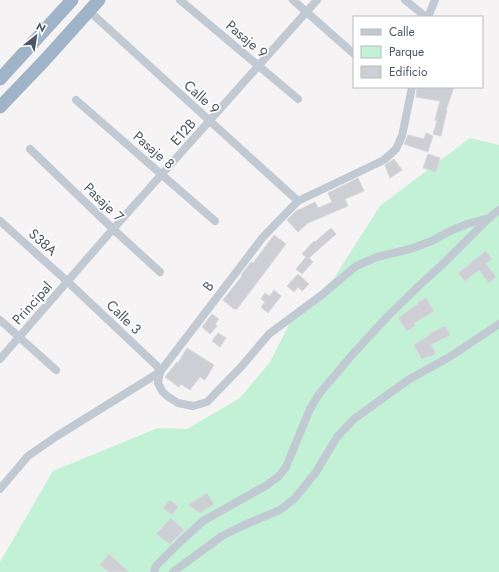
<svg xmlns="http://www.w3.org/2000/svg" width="499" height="572" viewBox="0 0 499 572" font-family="Jost,sans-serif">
	<rect width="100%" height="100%" fill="#f5f3f3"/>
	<polygon fill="#c3f1d5" points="470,138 499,145 499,572 0,572 0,562 53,471 158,428 187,429 240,398 270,362 292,319 334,278 380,206"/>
	<g fill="#cdcfd5" stroke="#d7d9de">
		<polygon points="417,87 454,87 446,110 447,110 441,136 433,134 437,121 435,120 440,101 416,97"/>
		<polygon points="426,133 433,136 428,152 404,144 408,135 424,139"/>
		<polygon points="428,154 440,158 436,172 423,168"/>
		<polygon points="394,159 402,170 390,178 385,165"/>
		<polygon points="358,178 364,191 345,199 348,206 308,223 298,232 287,220 296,211 315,202 318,208 332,202 328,193"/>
		<polygon points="331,228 336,234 309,258 313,262 302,274 296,269 306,257 302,254 314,241 315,242"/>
		<polygon points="274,235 286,244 237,309 234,309 223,300 242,276 241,275 251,262 253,263"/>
		<polygon points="486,251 492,259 486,264 496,277 489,283 479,270 465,281 458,273"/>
		<polygon points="298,274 309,284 302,291 298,287 294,292 287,286"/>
		<polygon points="274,290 281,296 268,313 261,307 265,302 261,299 265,293 270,296"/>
		<polygon points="426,298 434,311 414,323 415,326 407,331 398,318 418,304 417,303"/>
		<polygon points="212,314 219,319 215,324 217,326 210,334 202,327"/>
		<polygon points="445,326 450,335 431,345 436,353 430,357 429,356 422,359 414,345 430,335 429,334"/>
		<polygon points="218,333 226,338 220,347 212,341"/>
		<polygon points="187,348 214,365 205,380 200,377 190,390 181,384 179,387 165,377 177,362 178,363"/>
		<polygon points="207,493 214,504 200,513 188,505"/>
		<polygon points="170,500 178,507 172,515 163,508"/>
		<polygon points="171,518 184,530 170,544 156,534"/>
		<polygon points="109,554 129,572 109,572 100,565"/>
	</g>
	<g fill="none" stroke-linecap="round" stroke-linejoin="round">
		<g stroke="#c1cad2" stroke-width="8">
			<polyline points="180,0 298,99"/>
			<polyline points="293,0 354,54"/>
			<polyline points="405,0 426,17"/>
			<polyline points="89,11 298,201"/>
			<polyline points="428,17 435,0"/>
			<polyline points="76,100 215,221"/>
			<polyline points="30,149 113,229 160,272"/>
			<polyline points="0,221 68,282 157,366 160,372"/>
			<polyline points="0,320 56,370"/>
			<polyline points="0,359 113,229 317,0"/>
			<polyline points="160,372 158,383 162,391 167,396 178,403 193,406 207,402 241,367 269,334 323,294 356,266 377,257 410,249 432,241 450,231 467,224 489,218"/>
			<polyline points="0,489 28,456 57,436 160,372 263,237 298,201 384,160 396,149 402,136 412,87"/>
			<polyline points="154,572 156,566 180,542 203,521 267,485 279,476 286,467 310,409 319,394 352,355 387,317 423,282 444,263 489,218 499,210"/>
			<polyline points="173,572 222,536 242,526 280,510 295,498 316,472 337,437 354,419 408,380 451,356 499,324"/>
		</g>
		<g stroke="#9fb4c9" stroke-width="13">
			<polyline points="0,79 72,0"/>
			<polyline points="0,107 44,61 99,0"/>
		</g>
	</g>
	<g text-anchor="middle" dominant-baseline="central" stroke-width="3.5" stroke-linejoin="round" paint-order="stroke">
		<g font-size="14" fill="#4a5661" stroke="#fff">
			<text transform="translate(247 39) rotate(40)">Pasaje 9</text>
			<text transform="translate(202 97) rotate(42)">Calle 9</text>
			<text transform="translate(183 132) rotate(-49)">E12B</text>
			<text transform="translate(154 150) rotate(41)">Pasaje 8</text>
			<text transform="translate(104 202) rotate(44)">Pasaje 7</text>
			<text transform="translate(43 242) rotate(42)">S38A</text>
			<text transform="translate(208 286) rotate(-53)">B</text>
			<text transform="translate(32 303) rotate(-48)">Principal</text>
			<text transform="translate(124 317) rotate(44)">Calle 3</text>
		</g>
	</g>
	<rect x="353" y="16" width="130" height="72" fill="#ffffff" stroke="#b7bbc0"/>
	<rect x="361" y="29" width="20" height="6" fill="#c1cad2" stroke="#b7bbc0"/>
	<text x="389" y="36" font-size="12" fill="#4a5661">Calle</text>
	<rect x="361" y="46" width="20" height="12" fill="#c3f1d5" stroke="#b7bbc0"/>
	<text x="389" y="56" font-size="12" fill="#4a5661">Parque</text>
	<rect x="361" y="66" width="20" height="12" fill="#cdcfd5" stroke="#b7bbc0"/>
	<text x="389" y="76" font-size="12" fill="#4a5661">Edificio</text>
	<g transform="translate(36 36) rotate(30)" stroke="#ffffff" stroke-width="3" paint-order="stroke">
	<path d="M0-3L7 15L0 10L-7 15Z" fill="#4a5661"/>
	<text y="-6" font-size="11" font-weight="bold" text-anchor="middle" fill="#4a5661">N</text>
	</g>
</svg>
